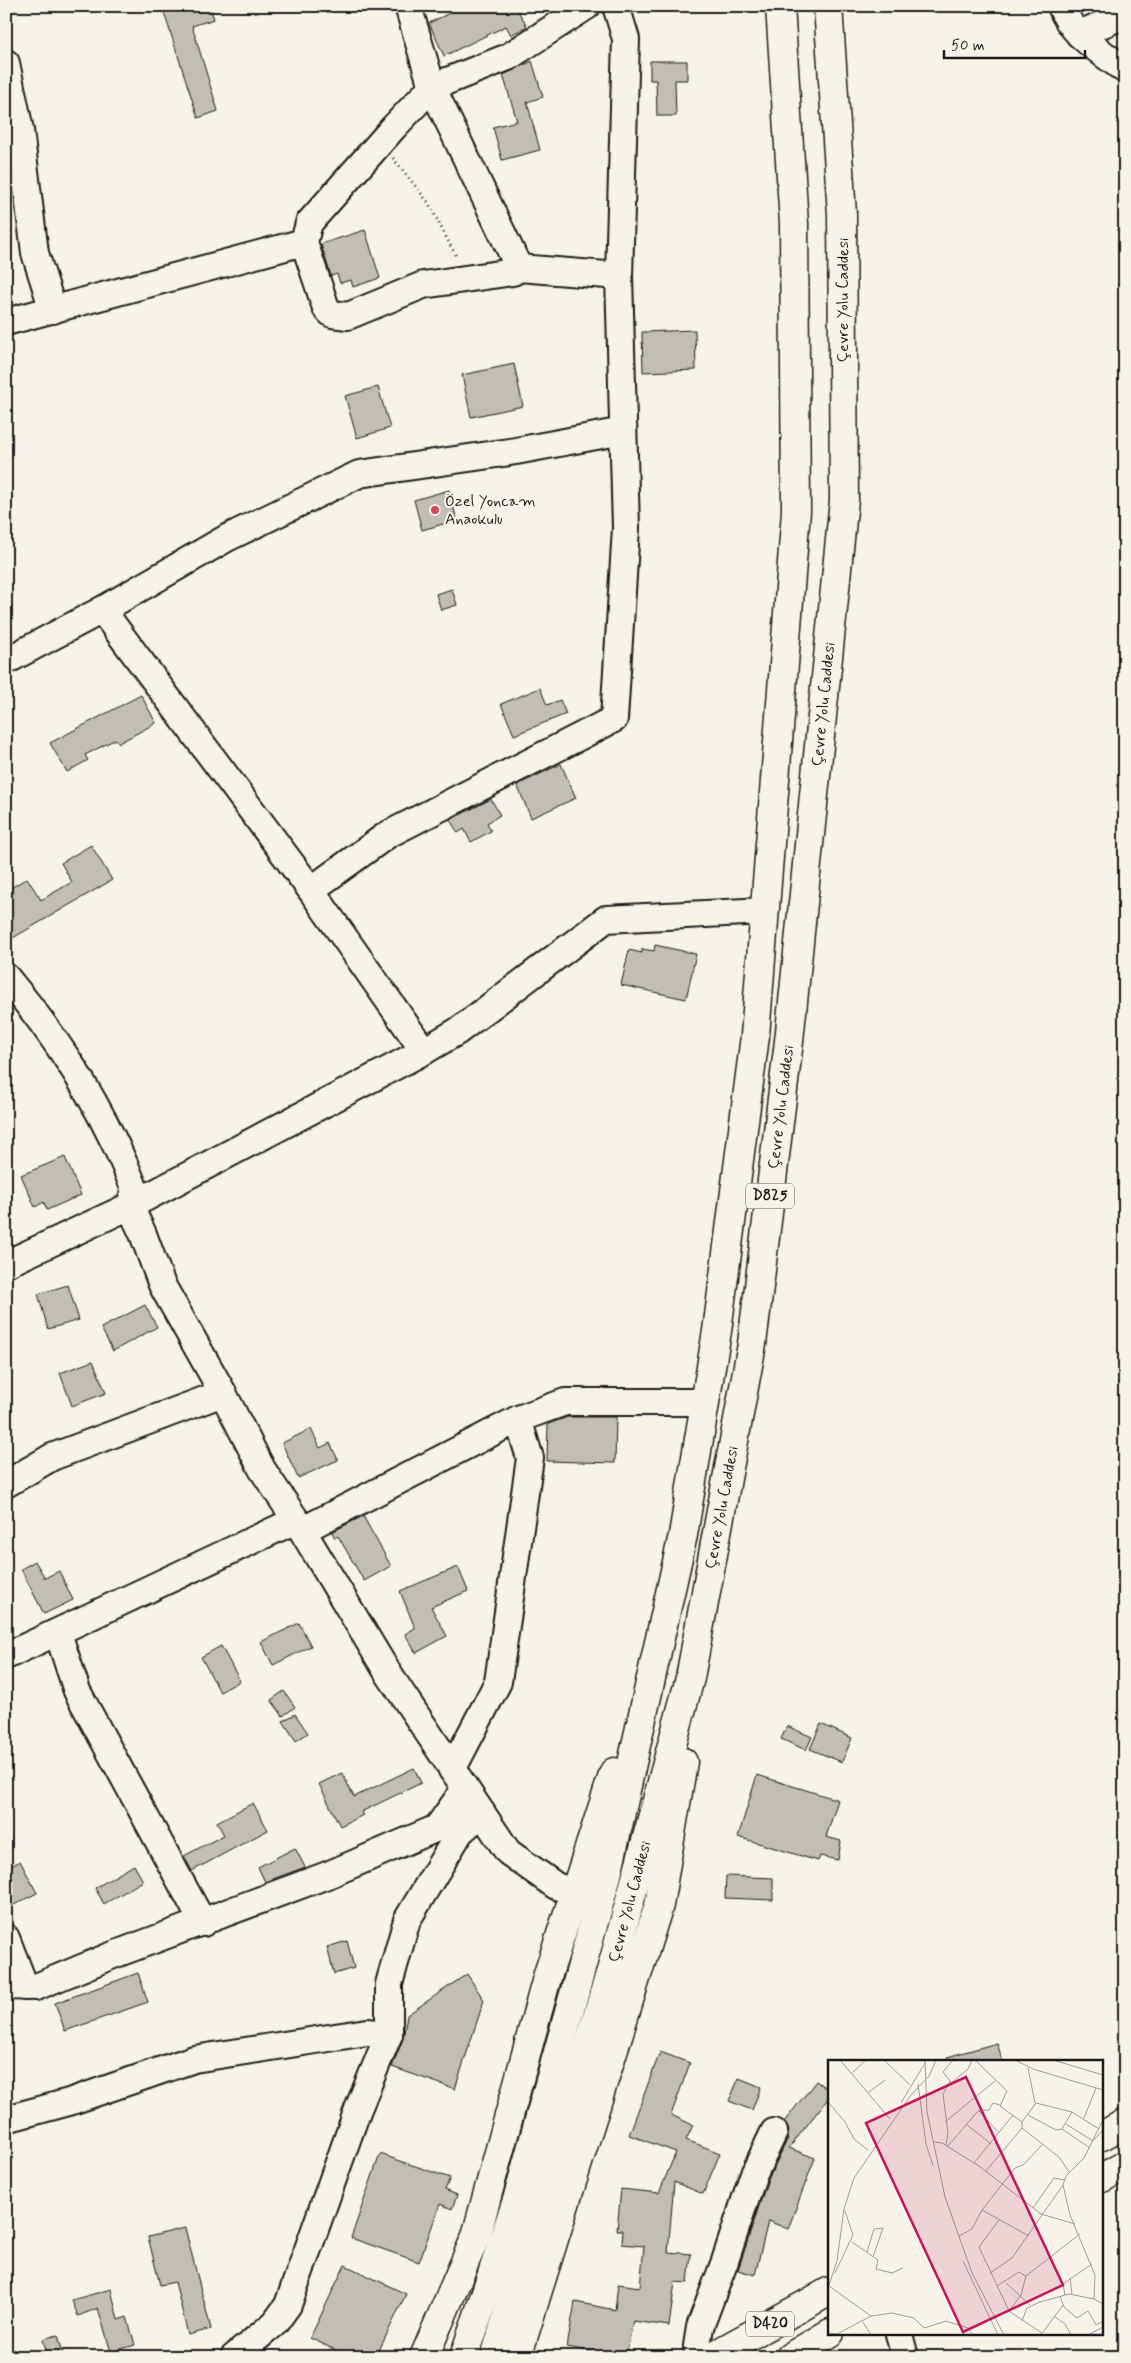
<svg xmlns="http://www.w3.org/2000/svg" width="1131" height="2363" viewBox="0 0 1131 2363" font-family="Mynerve,sans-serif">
	<rect width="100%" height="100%" fill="#f7f3e8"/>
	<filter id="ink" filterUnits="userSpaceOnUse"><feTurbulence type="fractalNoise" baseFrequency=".02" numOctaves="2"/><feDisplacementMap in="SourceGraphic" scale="10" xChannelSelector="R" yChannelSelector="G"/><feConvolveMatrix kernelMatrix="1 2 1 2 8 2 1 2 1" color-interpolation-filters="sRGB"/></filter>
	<g filter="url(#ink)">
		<g fill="#c0beb5" stroke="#1c1c1c">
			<polygon points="162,6 210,6 214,19 192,26 218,111 198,118"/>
			<polygon points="464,6 515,6 527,26 511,35 506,26 444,56 429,23"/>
			<polygon points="532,61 543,97 527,102 540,150 502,160 493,127 517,121 503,75"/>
			<polygon points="650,61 687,61 687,80 675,80 676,116 657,116 656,80 650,80"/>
			<polygon points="365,230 380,278 353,287 351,280 340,283 337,274 331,276 321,244"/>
			<polygon points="695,330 696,370 643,372 642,332"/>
			<polygon points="514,364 523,406 471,417 462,375"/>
			<polygon points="378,387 390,428 357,438 345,396"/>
			<polygon points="449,490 457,520 422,530 414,500"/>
			<polygon points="452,589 457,605 441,610 436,594"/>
			<polygon points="540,688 547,705 560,700 566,714 514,735 501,704"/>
			<polygon points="141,695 156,723 119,743 116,739 85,755 88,760 67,772 50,743"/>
			<polygon points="561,764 576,798 531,818 517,785"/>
			<polygon points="491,799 500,815 487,823 491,831 471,842 464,829 458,833 450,820"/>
			<polygon points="91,845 112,880 6,942 6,891 27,878 41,900 72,882 61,863"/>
			<polygon points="655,945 696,954 686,999 621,985 629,950 642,953 642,949 654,951"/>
			<polygon points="65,1157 81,1195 47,1210 44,1202 35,1207 21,1175"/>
			<polygon points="68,1285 79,1320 48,1329 38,1294"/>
			<polygon points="145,1305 157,1327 113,1351 101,1328"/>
			<polygon points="93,1361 106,1393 72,1406 60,1373"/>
			<polygon points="568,1417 616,1417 615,1463 547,1461 548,1424"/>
			<polygon points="311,1429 320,1448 330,1443 338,1460 298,1478 282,1443"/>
			<polygon points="363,1516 391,1566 364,1581 338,1536 335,1538 332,1532"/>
			<polygon points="35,1561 45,1578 59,1571 73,1600 44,1614 21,1569"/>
			<polygon points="458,1567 468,1591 431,1607 447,1636 416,1653 405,1634 415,1628 400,1591"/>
			<polygon points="299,1623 311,1646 273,1665 261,1642"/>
			<polygon points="221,1646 240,1681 220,1692 201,1657"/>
			<polygon points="284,1691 295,1707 283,1716 271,1700"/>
			<polygon points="295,1714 308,1733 296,1741 283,1721"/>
			<polygon points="821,1724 852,1738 842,1762 810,1749"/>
			<polygon points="787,1726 812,1737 806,1750 781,1739"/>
			<polygon points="414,1768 421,1783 361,1812 363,1815 340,1826 319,1784 342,1773 354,1797"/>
			<polygon points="757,1775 838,1800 826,1837 841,1841 838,1860 820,1856 818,1861 738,1837"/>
			<polygon points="253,1803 268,1830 192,1871 184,1856 224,1835 217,1822"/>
			<polygon points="295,1848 305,1867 265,1882 258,1867"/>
			<polygon points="20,1861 37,1893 6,1909 6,1869"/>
			<polygon points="134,1865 143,1881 104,1904 95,1888"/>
			<polygon points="726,1876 773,1878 773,1900 725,1898"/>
			<polygon points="347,1941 354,1968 334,1974 327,1947"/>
			<polygon points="138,1973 148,2002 65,2031 55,2003"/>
			<polygon points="467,1974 484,2000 455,2089 392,2067 403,2039 407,2015"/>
			<polygon points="997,2043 1003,2062 948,2062 947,2057"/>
			<polygon points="660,2052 690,2063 671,2115 693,2125 686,2140 720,2153 703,2194 674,2182 668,2252 691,2254 688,2283 675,2282 669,2326 633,2321 626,2357 598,2357 599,2353 567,2347 575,2302 615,2310 618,2284 640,2287 644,2246 622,2244 623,2230 617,2230 621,2189 659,2193 676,2152 629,2135"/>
			<polygon points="739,2078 761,2087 752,2110 729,2101"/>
			<polygon points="816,2081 830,2091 830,2096 789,2148 815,2158 788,2229 768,2221 755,2275 738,2270 767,2182 788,2138 789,2130 784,2122"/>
			<polygon points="380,2154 450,2178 445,2190 457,2195 452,2209 440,2204 419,2262 351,2238"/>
			<polygon points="185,2228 211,2329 188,2335 175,2282 160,2285 148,2237"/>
			<polygon points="345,2265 406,2294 376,2357 350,2357 310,2338"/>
			<polygon points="111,2289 118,2320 127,2317 135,2345 111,2352 98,2308 78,2316 72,2300"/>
			<polygon points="58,2335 64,2357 48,2357 43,2339"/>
		</g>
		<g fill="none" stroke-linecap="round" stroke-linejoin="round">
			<g stroke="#1c1c1c" stroke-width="30">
				<g id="minor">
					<polyline points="408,6 432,87 519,268"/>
					<path d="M1061,6C1070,34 1103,53 1125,70"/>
					<polyline points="1079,34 1125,15"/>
					<polyline points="6,63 20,130 35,253 53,310"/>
					<polyline points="304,242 326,308 332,314 348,316 423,285 513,272 519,268 619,276"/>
					<polyline points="6,322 304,242 309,223 394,127 432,87 508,57 587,6"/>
					<polyline points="102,610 311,890 424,1051"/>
					<polyline points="6,661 102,610 227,538 359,474 516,451 623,431"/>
					<polyline points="311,890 387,835 614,719 626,528 619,276 626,39 616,6"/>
					<path d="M6,977C60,1041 105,1112 135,1190L130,1206L143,1234L162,1285L223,1393L262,1469L296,1520L388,1673L508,1852L556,1886L576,1893"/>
					<polyline points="6,1264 130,1206 424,1051 458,1031 606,919 765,911"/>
					<polyline points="518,1419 565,1402 705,1402"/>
					<polyline points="6,1484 52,1457 223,1393"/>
					<polyline points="303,1530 518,1419 530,1458 498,1682 452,1770"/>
					<polyline points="58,1633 77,1691 203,1923"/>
					<polyline points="6,1656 296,1520"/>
					<polyline points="6,1938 25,1987"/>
					<polyline points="6,1986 36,1987 108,1957 330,1874 437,1828 465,1789"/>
					<polyline points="6,2119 69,2102 194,2059 367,2032 389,2034"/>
					<polyline points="899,2334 905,2357"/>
					<polyline points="234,2357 275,2323 288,2305 358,2109 389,2034 389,1984 407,1920 460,1832 482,1813"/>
					<polyline points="699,2357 697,2346 700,2327 725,2261 753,2176 774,2132"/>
				</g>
			</g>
			<g stroke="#1c1c1c" stroke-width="31">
				<g id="highway">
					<polyline points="1102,2136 1125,2123"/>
					<polyline points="1102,2178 1125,2165"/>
					<polyline points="424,2357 476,2236 548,1974 614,1772"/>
					<polyline points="464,2357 517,2200 607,1875 683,1535 717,1331 755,1036 796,511 794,224 780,6"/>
					<path id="s1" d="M495,2357L612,1967L690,1678L752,1344L789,1041L844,500L842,214L828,6"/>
					<polyline points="517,2357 659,1905 683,1762"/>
					<polyline points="711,2357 830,2291"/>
					<polyline points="790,2357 830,2333"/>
				</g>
			</g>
			<polyline stroke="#1c1c1c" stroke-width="3" stroke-dasharray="1 4" stroke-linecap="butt" points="393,158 428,202 457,258"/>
			<use href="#minor" stroke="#f7f3e8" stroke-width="26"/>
			<use href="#highway" stroke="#f7f3e8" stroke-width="28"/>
		</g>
	</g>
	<circle fill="#d1495b" stroke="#f7f3e8" stroke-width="2" cx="435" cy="510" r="5"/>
	<g text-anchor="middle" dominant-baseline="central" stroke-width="4" stroke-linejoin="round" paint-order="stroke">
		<g fill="#f7f3e8" stroke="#5e5c59" stroke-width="1">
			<rect x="746" y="1183.5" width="48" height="25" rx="4"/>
			<rect x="746" y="2311.5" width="48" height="25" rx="4"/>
		</g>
		<g font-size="15" font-weight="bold" fill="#1c1c1c">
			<text x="770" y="1196">D825</text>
			<text x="770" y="2324">D420</text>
		</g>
		<g font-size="16" fill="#1c1c1c" stroke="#f7f3e8">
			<text transform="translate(843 300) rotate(-90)">Çevre Yolu Caddesi</text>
			<text stroke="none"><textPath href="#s1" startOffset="1690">Çevre Yolu Caddesi</textPath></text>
			<text stroke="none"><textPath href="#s1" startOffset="1285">Çevre Yolu Caddesi</textPath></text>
			<text stroke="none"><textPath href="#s1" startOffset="880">Çevre Yolu Caddesi</textPath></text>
			<text stroke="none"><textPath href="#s1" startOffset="475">Çevre Yolu Caddesi</textPath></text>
		</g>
		<g font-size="16" fill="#1c1c1c" stroke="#f7f3e8" text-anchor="start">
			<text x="445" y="501">Özel Yoncam<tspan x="445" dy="18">Anaokulu</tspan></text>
		</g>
	</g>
	<g transform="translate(828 2060)">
		<rect width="275" height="275" fill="#f7f3e8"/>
		<path fill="none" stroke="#9f9d96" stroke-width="1" d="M12,0L62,59M56,0L82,25M97,0L99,52L117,137L144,213L176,275M147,0L179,31L172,46L194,62V68L231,97L241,112M187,0L205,9L275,30M225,0L275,15M200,8L207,43M24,13L38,0M122,21L123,23L140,9L144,0M90,24L98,84L105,106M41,32L57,20M0,42L17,62L26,79L40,90M73,43L97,3M151,51L171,73M244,52L234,69L262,88M200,55L228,70L234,69M256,58L268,28M275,60L256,98L238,116L235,125L242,155L267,215L266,239L275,244M117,62L167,21M194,62L208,43L244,52L271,69M138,64L163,84M238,64L265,81L275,70M106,82L114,83L151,106L213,154L247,164M118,85L120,73L115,34L122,21L115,12L125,0M120,86L150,51L161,50L165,43L172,45M146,103L185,55M158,111L194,68M205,148L226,118L236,120M154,150L201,176M171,160L151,187L181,251M131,176L144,169L154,150L187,108L195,105L214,85M24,182L50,200L48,209L64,213L75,208M39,192L46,169L55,168L45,197M135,201L170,275M7,213L25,175L17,151M162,213L184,198L235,125M242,218L244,234M178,223L202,245M1,226L43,256M169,226L191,212L198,216M0,228L9,201L16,149L26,118L83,35L101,16L108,0M237,235L235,224L264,204M232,236L236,247L249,258L260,251L268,265L275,261M226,256L237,264L243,275M194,261L199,248L212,242L241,234L266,239M35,262L43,275M0,273L9,274L43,256L64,253L86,258L96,268L118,261L140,268L145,275M214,273L181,251L193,235L198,216L252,174M213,275L235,245M260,275L275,267"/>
		<path fill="#c2185b" fill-opacity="0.15" stroke="#c2185b" stroke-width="2.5" d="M138,17L235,225L135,272L38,63Z"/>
		<rect width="275" height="275" fill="none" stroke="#1c1c1c" stroke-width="2.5"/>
	</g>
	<rect width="1131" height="2363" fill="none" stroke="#f7f3e8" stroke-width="25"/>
	<rect x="12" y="12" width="1106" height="2338" fill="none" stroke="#1c1c1c" stroke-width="2" filter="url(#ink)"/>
	<path d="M944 50v8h141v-8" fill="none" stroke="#1c1c1c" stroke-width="2.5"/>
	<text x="951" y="50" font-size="15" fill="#1c1c1c" stroke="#f7f3e8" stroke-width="4" paint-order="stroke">50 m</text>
</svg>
